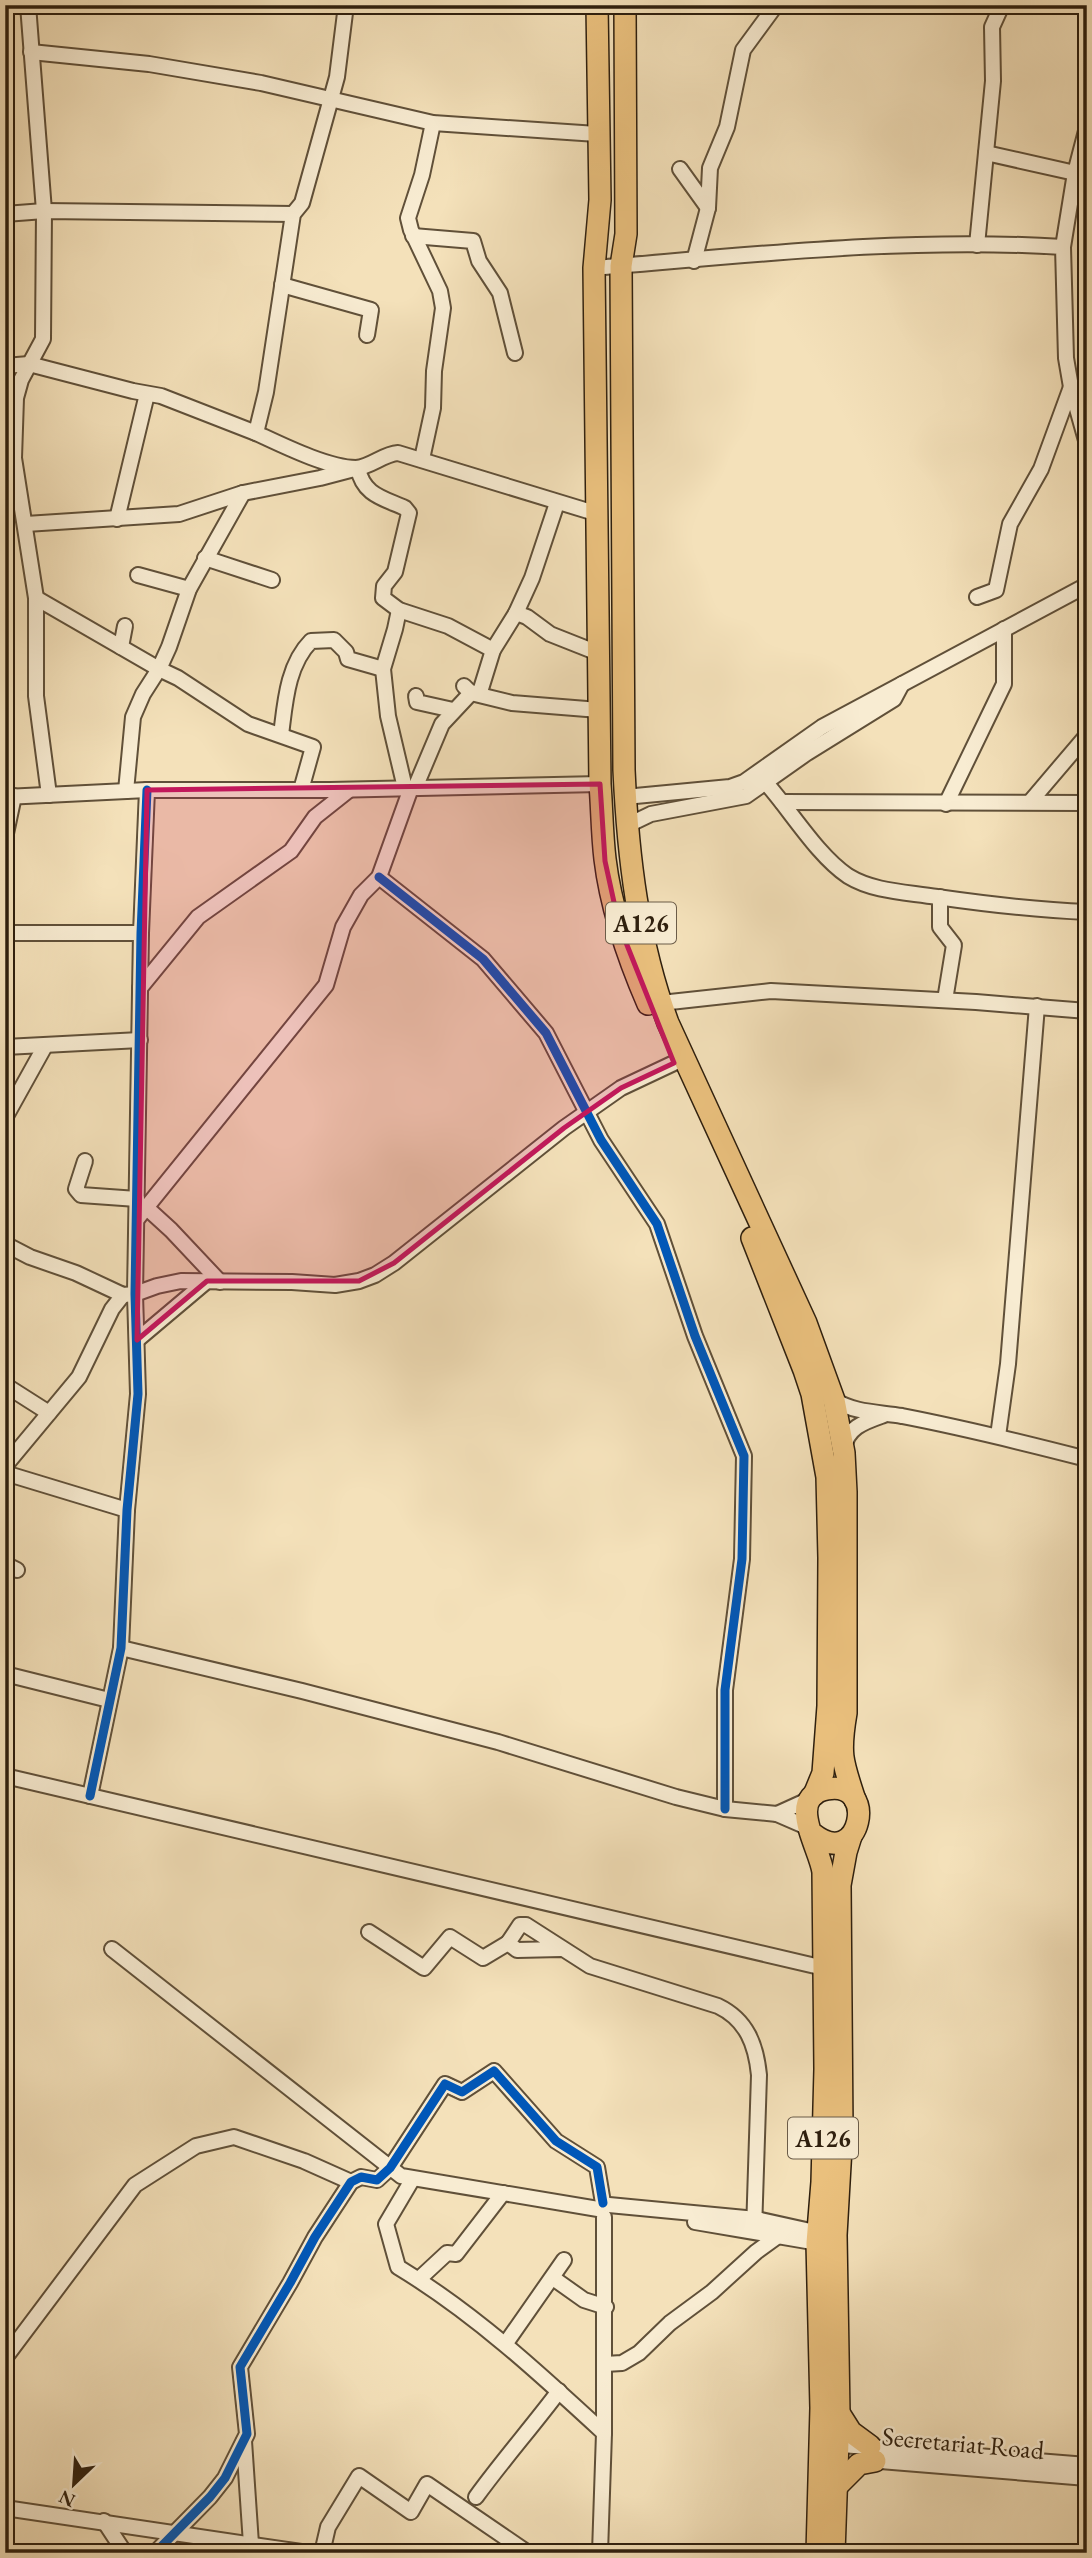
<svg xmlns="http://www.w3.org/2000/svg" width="1092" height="2558" viewBox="0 0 1092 2558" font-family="'EB Garamond',serif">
	<rect width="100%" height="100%" fill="#f4e1ba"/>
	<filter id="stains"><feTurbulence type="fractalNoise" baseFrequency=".00286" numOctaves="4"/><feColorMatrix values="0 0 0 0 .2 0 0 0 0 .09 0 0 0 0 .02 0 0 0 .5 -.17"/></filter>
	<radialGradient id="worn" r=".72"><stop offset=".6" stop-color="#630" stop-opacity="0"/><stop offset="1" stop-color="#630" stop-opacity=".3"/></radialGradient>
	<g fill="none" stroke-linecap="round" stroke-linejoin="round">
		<g stroke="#605039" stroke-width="18">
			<g id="minor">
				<polyline points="28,5 44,211 43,339 21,380 16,398 14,458 36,598 36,696 49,795"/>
				<path d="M346,5L337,77L302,203L293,214L266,392L256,433C282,445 328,468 356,468C371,467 383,454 398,453L598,514"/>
				<polyline points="31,52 149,64 261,83 433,123 597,134"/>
				<polyline points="986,153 1075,173"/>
				<polyline points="680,169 708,208 710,168 727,127 743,50 776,5"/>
				<polyline points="5,214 44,211 293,214"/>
				<polyline points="413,236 473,241 479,261 500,293 515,353"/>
				<polyline points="977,245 993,81 992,27 1002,5"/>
				<polyline points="1063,247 1075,173 1087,127"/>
				<polyline points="694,261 708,208"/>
				<path d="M594,268C750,255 906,237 1063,247L1066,358L1071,387L1087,444"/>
				<polyline points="282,285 371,310 367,335"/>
				<polyline points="5,366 29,364 133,391 161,396 256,433"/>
				<polyline points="422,459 433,408 434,371 443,308 440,291 411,230 408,218 422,175 433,123"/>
				<polyline points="117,519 147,394"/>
				<path d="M26,524L179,514L243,493L320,478L358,468C363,495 383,498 405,508L409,513L395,572L384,586L383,598L399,610L448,626L493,650"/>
				<polyline points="205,558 272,580"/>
				<polyline points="138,575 189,589"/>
				<polyline points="977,597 996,590 1010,524 1041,469 1071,387"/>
				<polyline points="36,598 159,669 178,678 248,724 313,747 301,790"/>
				<polyline points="399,610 395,629 383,669 388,716 405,788"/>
				<polyline points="516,613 527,617 550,634 598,653"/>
				<polyline points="121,647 125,626"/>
				<polyline points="464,686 471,693 512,703 599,710"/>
				<polyline points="416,696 417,702 453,710"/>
				<path d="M281,735C285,704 287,665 311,641L334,640L346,652L348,659L383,669"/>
				<path d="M766,783C791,811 817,855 848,876C874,892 907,892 937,897C986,904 1036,910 1087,912"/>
				<polyline points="415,788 442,724 471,693 480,692 493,650 516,613 532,578 557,503"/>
				<polyline points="126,791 133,717 143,694 159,669 169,647 189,589 243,493"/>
				<polyline points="5,797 147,790 330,790 600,784"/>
				<polyline points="625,797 730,787 744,782 822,727 1087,585"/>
				<polyline points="782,802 1087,803"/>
				<polyline points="1030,802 1087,735"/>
				<polyline points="946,804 1004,684 1004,629"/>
				<polyline points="626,826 651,814 746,796 807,753 894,699 902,684"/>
				<polyline points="5,838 14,796"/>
				<polyline points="379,877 483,959 546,1033 601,1140 657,1224 695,1336 744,1456 742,1559 725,1690 725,1809"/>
				<polyline points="940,897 940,927 954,945 945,1000"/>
				<polyline points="5,933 141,933"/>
				<polyline points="140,988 198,917 291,851 315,817 349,790"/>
				<polyline points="661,1003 771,991 976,1002 1087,1011"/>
				<polyline points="5,1047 140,1040"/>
				<polyline points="5,1118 45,1046"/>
				<polyline points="85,1161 76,1189 81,1195 137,1199"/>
				<polyline points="137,1208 148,1209 171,1230 220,1282"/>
				<polyline points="137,1219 326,985 343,927 361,895 379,877 411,788"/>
				<polyline points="5,1244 30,1257 76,1273 123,1295 135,1294 157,1286 181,1281 292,1282 335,1285 359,1281 375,1275 394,1263 564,1128 621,1088 674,1063"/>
				<polyline points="137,1340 207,1281"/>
				<polyline points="5,1385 49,1413"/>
				<path d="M834,1400C855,1413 878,1412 902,1416C964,1428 1025,1443 1087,1459"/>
				<polyline points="998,1436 1008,1364 1037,1006"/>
				<path d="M844,1449C846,1427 867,1421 884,1415"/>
				<polyline points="5,1466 79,1377 112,1309 123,1295"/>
				<polyline points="5,1473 127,1510"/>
				<polyline points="5,1564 17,1570"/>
				<polyline points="121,1648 302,1691 498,1742 676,1797 725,1809 777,1814 807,1827"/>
				<polyline points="5,1674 109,1700"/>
				<polyline points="5,1776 824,1968"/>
				<polyline points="90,1796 121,1648 127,1510 138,1394 135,1294 141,933 147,790"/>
				<polyline points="777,1814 810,1799"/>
				<polyline points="369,1932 424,1968 450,1937 483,1958 508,1943"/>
				<polyline points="112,1949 401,2176 598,2209"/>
				<path d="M561,1949L517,1950L508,1943L520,1925H526L590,1966L718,2006C747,2020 756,2045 759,2075L754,2231"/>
				<path d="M412,2180L386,2224L398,2267C474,2313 539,2373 604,2433L600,2553"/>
				<polyline points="609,2205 756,2219 824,2234"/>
				<polyline points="695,2222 824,2244"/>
				<polyline points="553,2278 584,2300 606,2307"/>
				<polyline points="419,2279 447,2253 456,2254 503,2193"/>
				<polyline points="506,2343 564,2260"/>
				<polyline points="5,2358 135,2185 196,2146 234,2137 304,2161 351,2182"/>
				<polyline points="605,2364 622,2363 639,2353 670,2323 712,2292 756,2252 778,2236"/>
				<polyline points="604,2433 604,2217"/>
				<polyline points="244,2441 251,2544"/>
				<polyline points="830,2444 1087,2465"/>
				<polyline points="868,2460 1087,2478"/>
				<path d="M476,2497C502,2461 532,2427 559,2391"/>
				<polyline points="5,2508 308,2553"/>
				<polyline points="104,2521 125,2553"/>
				<polyline points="155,2553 210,2497 225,2478 247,2434 240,2367 290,2283 315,2237 351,2182 361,2177 377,2180 390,2168 445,2084 462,2092 494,2071 556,2141 597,2167 603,2203"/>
				<polyline points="322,2553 328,2527 359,2476 411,2512 427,2484 528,2553"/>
			</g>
		</g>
		<g stroke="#2e1f0e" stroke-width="24">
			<g id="highway">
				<path d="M597,5L600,200L594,268L600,784C602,809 602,834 605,859C611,909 628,958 648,1004"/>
				<path d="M625,5L626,234L621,266L624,770C628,857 638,942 668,1023L806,1323L834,1400L844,1453L846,1492V1713C839,1754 842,1761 855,1800"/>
				<polyline points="752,1238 804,1370 812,1394 827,1477 829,1558 828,1706 823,1773 814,1795"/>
				<path d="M813,1834C861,1872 879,1779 827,1789C785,1797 820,1848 823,1872L825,2069L822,2182L817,2243L821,2408L817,2553"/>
				<polyline points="839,2413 851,2432 870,2446"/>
				<polyline points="836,2487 859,2464 875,2461"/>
				<polyline points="834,2553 839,2413 836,2235 842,2130 840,1885 846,1852 851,1836"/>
			</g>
		</g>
		<use href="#minor" stroke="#f8ecd2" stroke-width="14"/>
		<use href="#highway" stroke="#eac07d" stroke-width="21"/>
		<g stroke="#f8ecd2" stroke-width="13">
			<g id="cycleway">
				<polyline points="379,877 483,959 546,1033 601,1140 657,1224 695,1336 744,1456 742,1559 725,1690 725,1809"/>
				<polyline points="90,1796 121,1648 127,1510 138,1394 135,1294 141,933 147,790"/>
				<polyline points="155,2553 210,2497 225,2478 247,2434 240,2367 290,2283 315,2237 351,2182 361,2177 377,2180 390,2168 445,2084 462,2092 494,2071 556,2141 597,2167 603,2203"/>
			</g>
		</g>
		<use href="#cycleway" stroke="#0057b8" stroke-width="9"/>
	</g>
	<path fill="#c2185b" fill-opacity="0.2" stroke="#c2185b" stroke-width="5" stroke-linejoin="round" d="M600,784L605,861L619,925L674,1063L621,1088L564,1128L394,1263L359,1281H207L137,1340L147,790Z"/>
	<g text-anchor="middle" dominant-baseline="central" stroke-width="5" stroke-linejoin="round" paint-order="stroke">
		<g fill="#f8ecd2" stroke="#6b5c49" stroke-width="2">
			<rect x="606" y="902.5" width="70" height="41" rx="5"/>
			<rect x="788" y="2117.5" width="70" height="41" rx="5"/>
		</g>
		<g font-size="24" font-weight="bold" fill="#2e1f0e">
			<text x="641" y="923">A126</text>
			<text x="823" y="2138">A126</text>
		</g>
		<g font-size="26" fill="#2e1f0e" stroke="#f8ecd2">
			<text transform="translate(963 2443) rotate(5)">Secretariat Road</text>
		</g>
	</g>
	<rect width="1092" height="2558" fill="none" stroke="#f4e1ba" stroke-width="28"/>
	<rect x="7" y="7" width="1078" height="2544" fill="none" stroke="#2e1f0e" stroke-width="3.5"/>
	<rect x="14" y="14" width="1064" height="2530" fill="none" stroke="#2e1f0e" stroke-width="2"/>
	<g transform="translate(74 2484) rotate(205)" stroke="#f8ecd2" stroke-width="5" paint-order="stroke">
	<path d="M0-5L12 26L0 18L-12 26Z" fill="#2e1f0e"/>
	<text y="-10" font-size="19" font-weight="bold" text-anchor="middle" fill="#2e1f0e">N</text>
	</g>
	<rect width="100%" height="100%" filter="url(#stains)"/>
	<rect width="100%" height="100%" fill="url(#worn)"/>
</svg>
